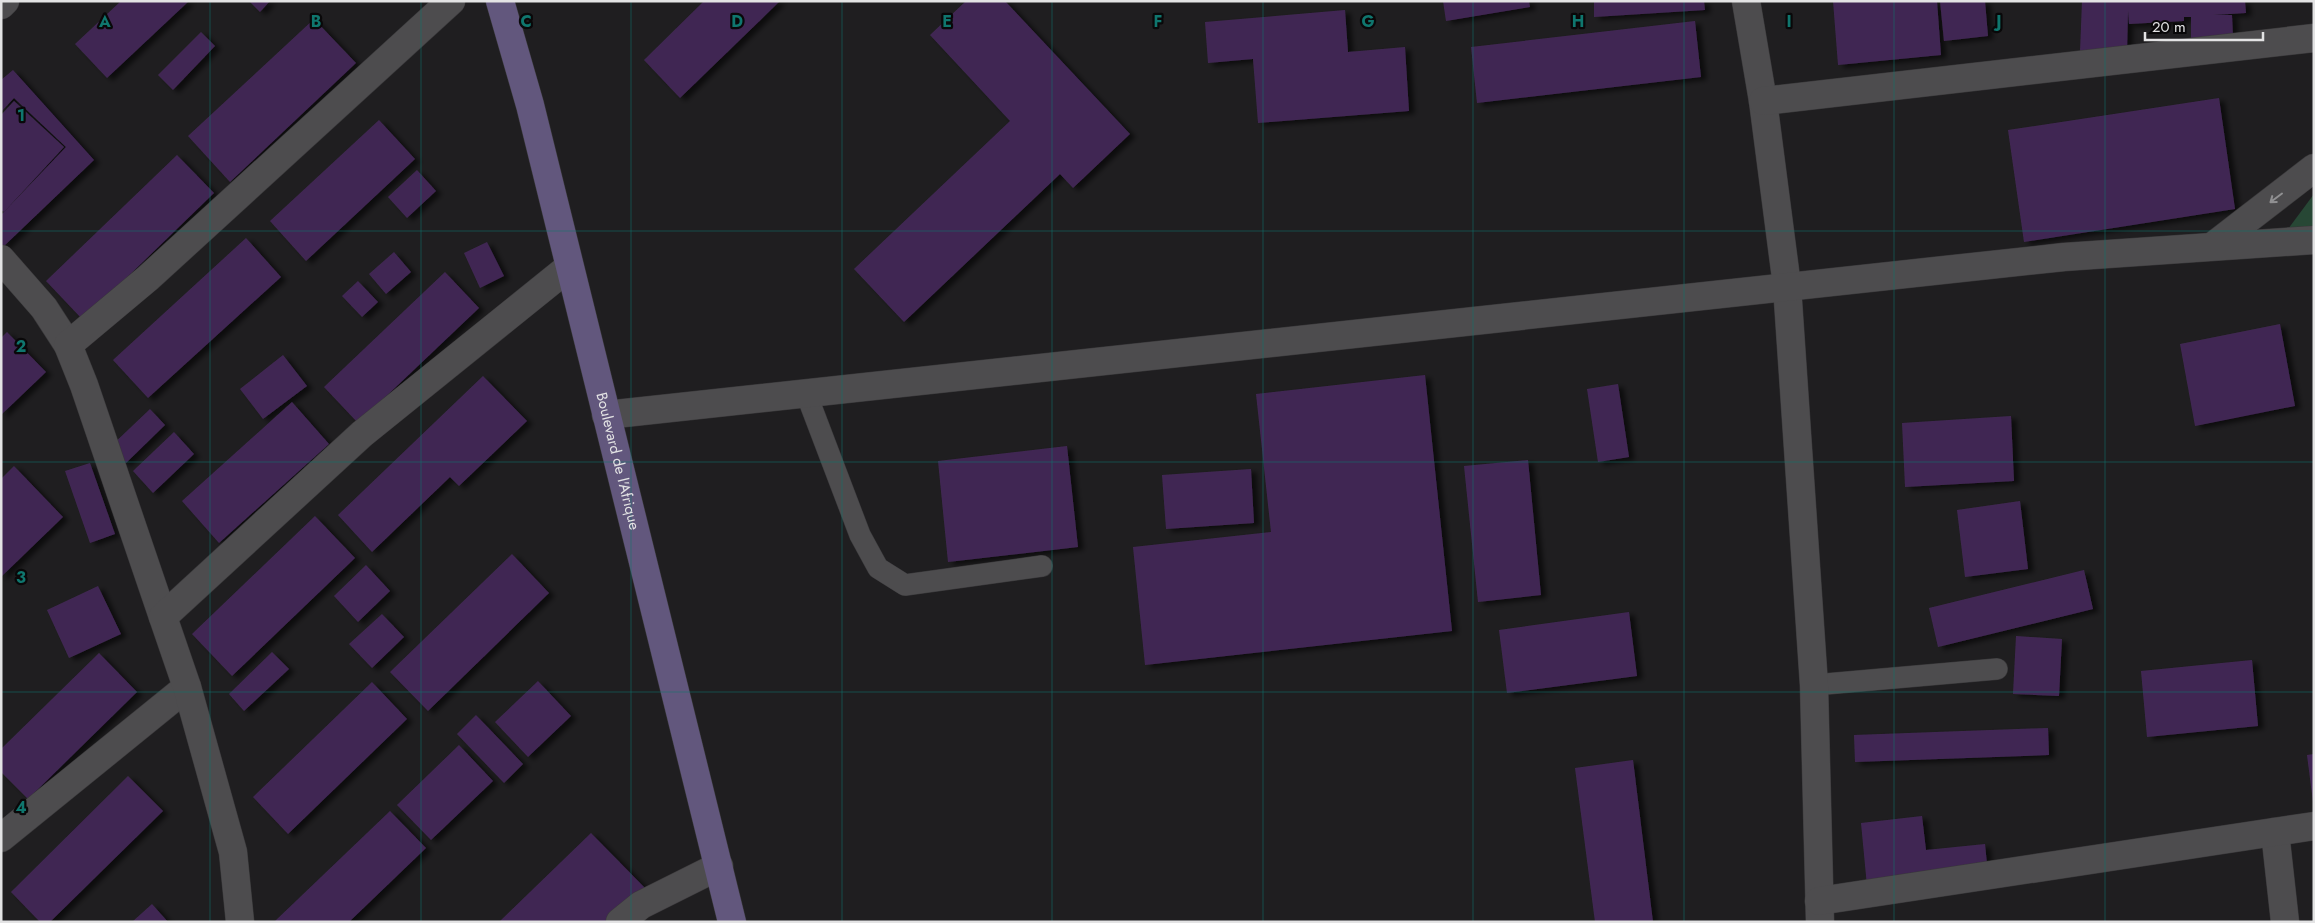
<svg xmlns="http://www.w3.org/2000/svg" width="2315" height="923" viewBox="0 0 2315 923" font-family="Jost,sans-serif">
	<defs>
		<filter id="shadow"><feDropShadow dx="5.5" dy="3" stdDeviation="2.5" flood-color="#0009"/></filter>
	</defs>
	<rect width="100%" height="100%" fill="#1f1e20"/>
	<polygon fill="#274735" points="2314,194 2314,229 2285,233"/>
	<g fill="#412853" filter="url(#shadow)">
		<polygon points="121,1 189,1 107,78 75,44"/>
		<polygon points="249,1 270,1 260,12"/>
		<polygon points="704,1 780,1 680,98 644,60"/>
		<polygon points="966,1 1005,1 1130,134 1073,188 1060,174 904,322 854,269 1010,121 930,35"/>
		<polygon points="1443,1 1529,1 1530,7 1446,21"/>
		<polygon points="1594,1 1704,1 1705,10 1594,17"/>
		<polygon points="1833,1 1937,1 1941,55 1838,65"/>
		<polygon points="1940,1 1985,1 1988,36 1944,41"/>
		<polygon points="2082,1 2245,1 2246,13 2213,15 2232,15 2233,37 2191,38 2191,17 2184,17 2184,21 2129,24 2128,10 2127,53 2080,52"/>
		<polygon points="1345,10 1348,52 1405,47 1409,111 1258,123 1253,59 1208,63 1205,22"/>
		<polygon points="314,19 356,63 230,182 188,136"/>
		<polygon points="1695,21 1701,77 1477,103 1471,47"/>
		<polygon points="201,32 215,46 173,90 158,75"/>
		<polygon points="13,70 94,160 3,247 1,246 1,215 66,147 14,98 1,112 1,80"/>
		<polygon points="2219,98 2235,209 2024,242 2008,130"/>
		<polygon points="14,101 64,147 4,212 1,210 1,115"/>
		<polygon points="379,120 415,159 306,261 270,221"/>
		<polygon points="177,155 214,193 83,320 46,281"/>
		<polygon points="417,170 436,191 407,218 388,197"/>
		<polygon points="246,238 281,277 148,398 113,360"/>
		<polygon points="487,242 504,276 480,288 464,253"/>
		<polygon points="394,252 411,272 386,294 369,274"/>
		<polygon points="445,272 479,308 358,423 324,387"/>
		<polygon points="358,281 378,302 362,317 342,296"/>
		<polygon points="2280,324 2295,406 2195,426 2180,344"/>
		<polygon points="7,332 46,372 1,415 1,338"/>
		<polygon points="283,355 307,386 263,419 240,389"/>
		<polygon points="1425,375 1452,631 1145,665 1133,547 1271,532 1256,394"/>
		<polygon points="483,376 527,421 459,486 450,477 372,552 338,515"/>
		<polygon points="1618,384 1629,457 1598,462 1587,389"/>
		<polygon points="292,402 329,444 219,543 182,501"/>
		<polygon points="150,409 165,425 125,464 109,448"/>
		<polygon points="2011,416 2014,481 1905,487 1902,423"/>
		<polygon points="174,432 194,454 153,493 133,471"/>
		<polygon points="1067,446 1078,547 948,562 938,461"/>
		<polygon points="1528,460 1541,595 1478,602 1464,466"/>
		<polygon points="90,463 115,534 90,543 65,471"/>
		<polygon points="14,466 63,517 1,577 1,479"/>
		<polygon points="1251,469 1254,523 1166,529 1162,475"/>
		<polygon points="2020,501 2028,569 1965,577 1957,510"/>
		<polygon points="315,516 355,558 232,676 192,634"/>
		<polygon points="512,554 549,593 428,711 390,672"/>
		<polygon points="366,565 390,591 358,622 334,596"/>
		<polygon points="2084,570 2093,609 1938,647 1929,608"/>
		<polygon points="98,586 121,634 69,658 47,610"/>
		<polygon points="1629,612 1637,676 1507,693 1499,630"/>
		<polygon points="382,614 404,637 372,668 349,644"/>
		<polygon points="2016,636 2062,639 2059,696 2013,694"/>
		<polygon points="272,652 289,669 244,711 229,694"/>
		<polygon points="99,653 137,692 28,799 1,772 1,749"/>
		<polygon points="2252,660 2258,726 2147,737 2141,671"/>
		<polygon points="538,681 571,716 528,757 495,722"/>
		<polygon points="372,682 407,719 288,834 253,797"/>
		<polygon points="476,715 523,764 504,783 457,734"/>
		<polygon points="2048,728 2049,755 1855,762 1854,735"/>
		<polygon points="459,745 493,781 431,840 397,805"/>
		<polygon points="2314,754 2314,802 2313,802 2307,755"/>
		<polygon points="1633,760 1653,922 1595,922 1575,768"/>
		<polygon points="128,776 163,811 50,922 40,922 11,892"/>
		<polygon points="390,811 426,848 349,922 274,922"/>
		<polygon points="1922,816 1926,850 1985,844 1988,874 1867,886 1861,823"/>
		<polygon points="591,833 645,888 610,922 499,922"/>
		<polygon points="152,904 168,922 132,922"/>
	</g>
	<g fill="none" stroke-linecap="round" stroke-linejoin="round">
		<g stroke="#39383a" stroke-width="22">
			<g id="lane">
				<polyline points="806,393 860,535 878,568 905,585 1042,566"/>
				<polyline points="1814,685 1997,669"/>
			</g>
		</g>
		<g stroke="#39383a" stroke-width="29">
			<g id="street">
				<polyline points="1746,1 1763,101 1787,286 1814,685 1820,922"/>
				<polyline points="1,5 5,1"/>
				<polyline points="1763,101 2314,38"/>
				<polyline points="2213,246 2314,168"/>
				<polyline points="1,259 44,308 68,345"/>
				<polyline points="606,415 2064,257 2314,240"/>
				<polyline points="163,617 84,385 68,345 148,278 451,1"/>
				<polyline points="2275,832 2285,922"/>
				<polyline points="1,838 187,687"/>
				<polyline points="1819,901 2314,826"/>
				<polyline points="240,922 233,852 187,687 163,617 362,434 569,267"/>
				<polyline points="620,922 641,905 719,866"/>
			</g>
		</g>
		<g stroke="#39383a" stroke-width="29">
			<g id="secondary">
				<path id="s1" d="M500,1L530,105L732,922"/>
			</g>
		</g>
		<use href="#lane" stroke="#4d4c4e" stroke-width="21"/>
		<use href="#street" stroke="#4d4c4e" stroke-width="28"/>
		<use href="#secondary" stroke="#62577d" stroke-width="28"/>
	</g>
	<defs><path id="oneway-shaft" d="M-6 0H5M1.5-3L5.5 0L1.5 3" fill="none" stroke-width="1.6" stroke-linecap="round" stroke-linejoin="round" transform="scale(1.25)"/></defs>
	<use stroke="#909092" href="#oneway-shaft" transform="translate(2276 198) rotate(143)"/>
	<path fill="none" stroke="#0f766e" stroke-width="1" stroke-opacity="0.55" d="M210,1V922M421,1V922M631,1V922M842,1V922M1052,1V922M1263,1V922M1473,1V922M1684,1V922M1894,1V922M2105,1V922M1,231H2314M1,462H2314M1,692H2314"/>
	<g text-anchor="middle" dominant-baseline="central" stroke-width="4.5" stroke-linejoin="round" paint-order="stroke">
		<g font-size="15" fill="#e3e3e4" stroke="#090809">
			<text stroke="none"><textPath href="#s1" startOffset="475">Boulevard de l'Afrique</textPath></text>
		</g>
	</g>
	<g font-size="16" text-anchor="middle" font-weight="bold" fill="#0f766e" stroke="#090809" stroke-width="4.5" stroke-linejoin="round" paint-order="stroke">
		<text x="105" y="27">A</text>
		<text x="316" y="27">B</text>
		<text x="526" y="27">C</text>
		<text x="737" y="27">D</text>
		<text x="947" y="27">E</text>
		<text x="1158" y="27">F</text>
		<text x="1368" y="27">G</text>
		<text x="1578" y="27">H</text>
		<text x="1789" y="27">I</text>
		<text x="1999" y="27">J</text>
		<text x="21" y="121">1</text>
		<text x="21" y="352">2</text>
		<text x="21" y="583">3</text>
		<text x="21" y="813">4</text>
	</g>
	<rect width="2315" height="923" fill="none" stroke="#e3e3e4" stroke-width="5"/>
	<path d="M2145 32v8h118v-8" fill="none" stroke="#e3e3e4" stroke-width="2.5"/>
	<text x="2152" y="32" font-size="15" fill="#e3e3e4" stroke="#090809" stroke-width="4" paint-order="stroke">20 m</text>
</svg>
